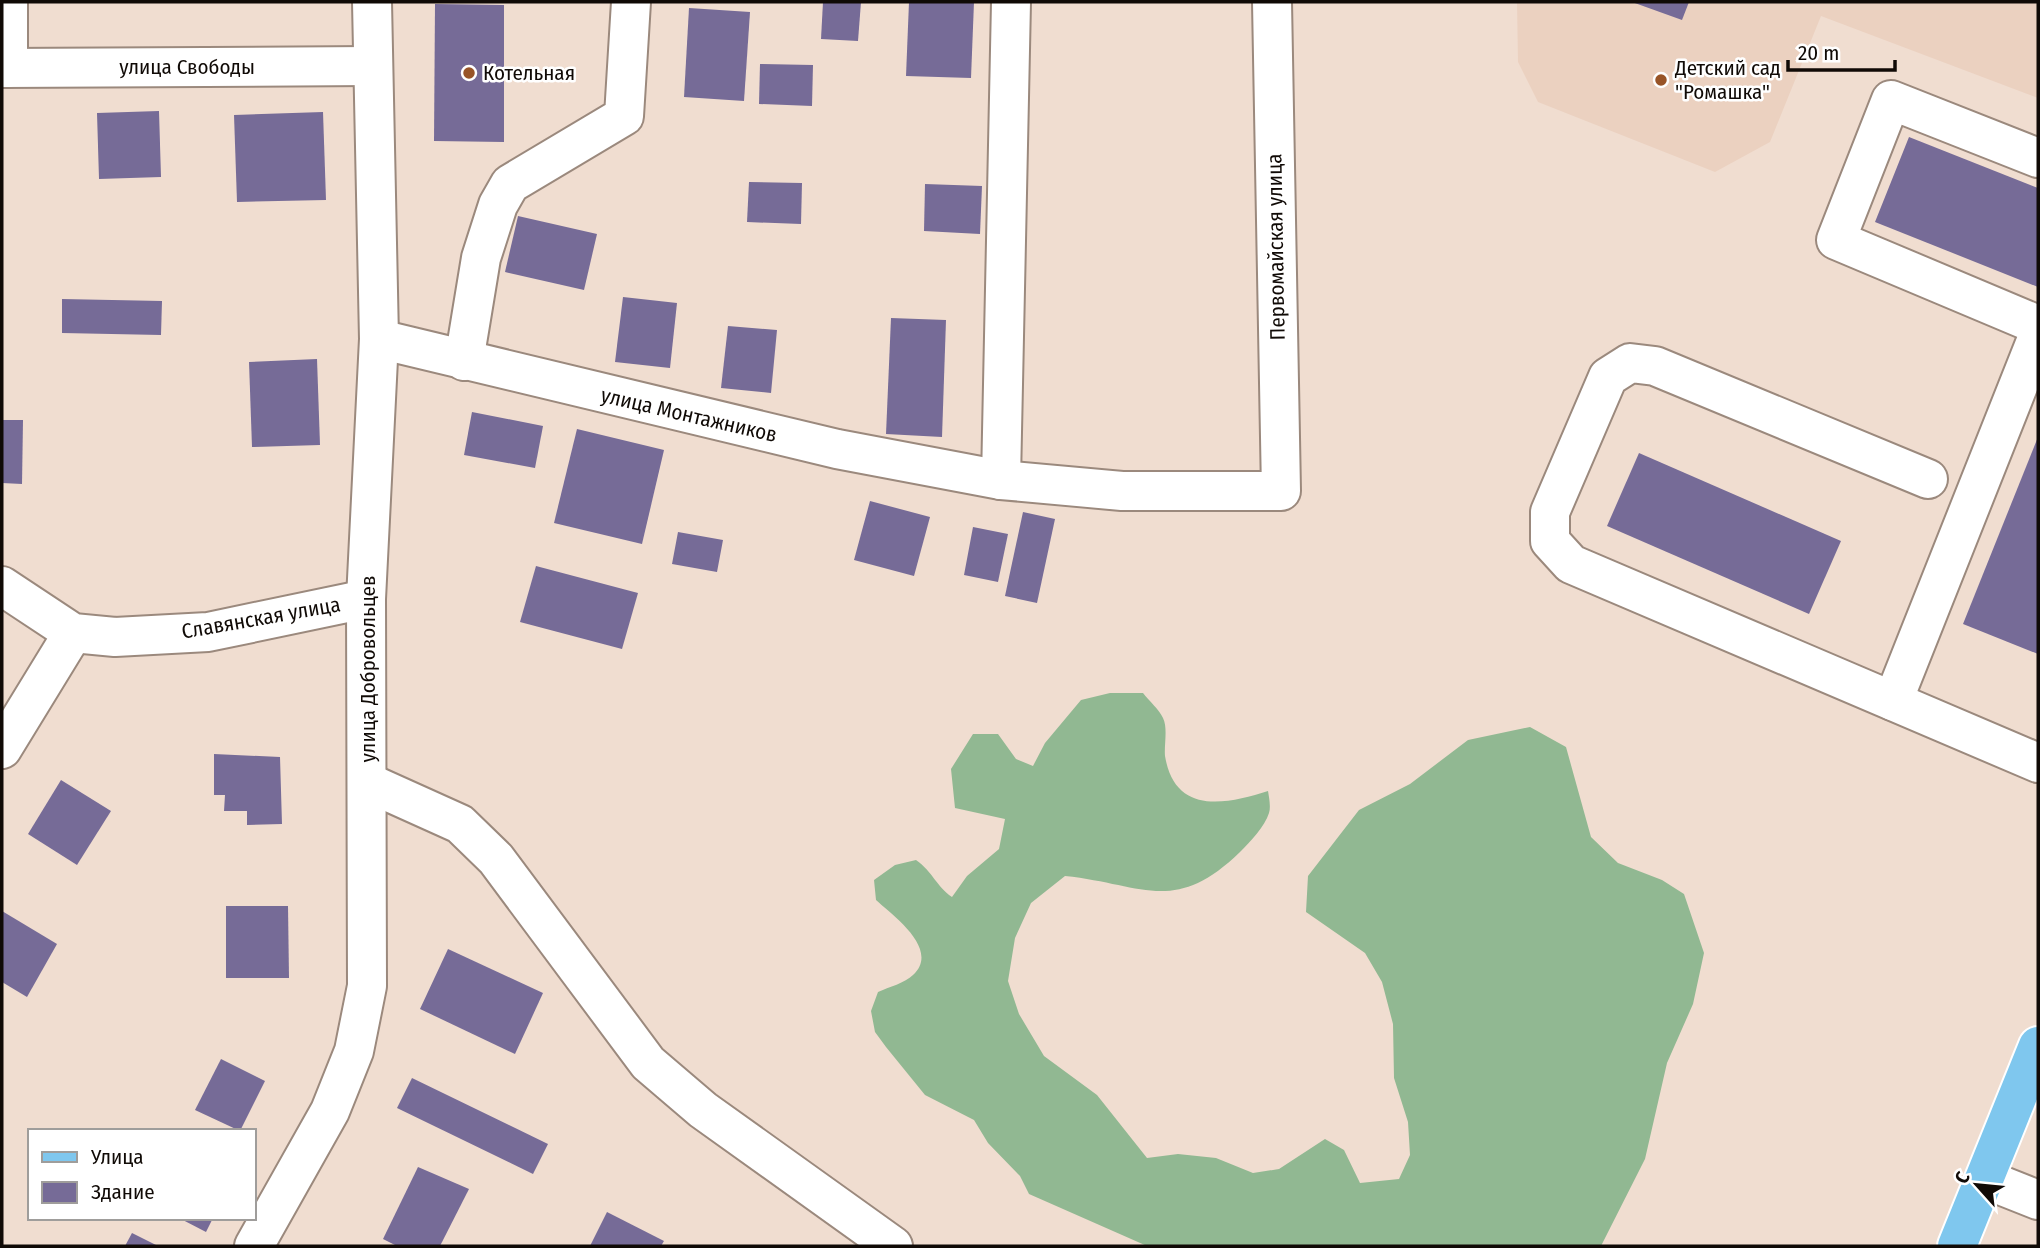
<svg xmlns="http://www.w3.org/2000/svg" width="2040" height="1248" viewBox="0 0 2040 1248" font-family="'Fira Sans Condensed',sans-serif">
	<rect width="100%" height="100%" fill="#f0ddd0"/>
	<polygon fill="#ebd1c0" points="1517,2 2038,2 2038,98 1821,16 1770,142 1715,172 1538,102 1518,62"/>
	<path fill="#91b892" d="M1110,693H1143C1149,701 1159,709 1163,718C1168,728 1164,745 1165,756C1175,816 1227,804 1268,791C1269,797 1271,807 1269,813C1265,826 1250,842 1240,852C1174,916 1143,884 1065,876L1031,903L1015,938L1008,981L1019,1014L1044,1056L1097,1095L1147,1158L1178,1154L1216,1158L1253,1173L1279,1169L1325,1139L1344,1150L1360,1183L1399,1179L1410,1155L1408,1122L1394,1078L1393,1024L1382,982L1365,953L1306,912L1308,876L1359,810L1410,784L1468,740L1530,727L1566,747L1591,837L1618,863L1662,880L1684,894L1704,953L1693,1004L1667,1063L1645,1159L1601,1246H1147L1029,1194L1020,1176L988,1143L974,1120L925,1095L886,1047L875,1032L871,1011L878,992C889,987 905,983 913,975C941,949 892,915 876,900L874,880L895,865L916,860C933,872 936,886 952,897L967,876L999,849L1005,819L955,808L951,769L973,734H998L1016,759L1033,766L1045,743L1081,700Z"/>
	<g fill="#766b97">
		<polygon points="823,2 861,2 858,41 821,39"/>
		<polygon points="909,2 974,2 971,78 906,76"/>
		<polygon points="1632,2 1689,2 1682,20"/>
		<polygon points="435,4 504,5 504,142 434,141"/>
		<polygon points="689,8 750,12 744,101 684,97"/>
		<polygon points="760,64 813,65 812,106 759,104"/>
		<polygon points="159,111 161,177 99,179 97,113"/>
		<polygon points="323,112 326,200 237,202 234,115"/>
		<polygon points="1909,137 2038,188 2038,287 1875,222"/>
		<polygon points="749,182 802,183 801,224 747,222"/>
		<polygon points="925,184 982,186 980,234 924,231"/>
		<polygon points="518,216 597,234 584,290 505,272"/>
		<polygon points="623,297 677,303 670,368 615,362"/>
		<polygon points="62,299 162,301 161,335 62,333"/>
		<polygon points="891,318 946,320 942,437 886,434"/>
		<polygon points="728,326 777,330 771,393 721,388"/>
		<polygon points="317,359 320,445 252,447 249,362"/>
		<polygon points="472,412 543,426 535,468 464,455"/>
		<polygon points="2,420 23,420 22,484 2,483"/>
		<polygon points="577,429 664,450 642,544 554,523"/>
		<polygon points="2038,437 2038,654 1963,624"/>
		<polygon points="1639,453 1841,541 1809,614 1607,526"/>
		<polygon points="870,501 930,517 914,576 854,560"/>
		<polygon points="1023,512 1055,519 1037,603 1005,596"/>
		<polygon points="973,527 1008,534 998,582 964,575"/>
		<polygon points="678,532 723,540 717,572 672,564"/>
		<polygon points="536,566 638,593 622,649 520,622"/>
		<polygon points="214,754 280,757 282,824 247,825 247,811 224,811 225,795 214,795"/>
		<polygon points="61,780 111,811 77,865 28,834"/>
		<polygon points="226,906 288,906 289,978 226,978"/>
		<polygon points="2,911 57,944 27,997 2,982"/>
		<polygon points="448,949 543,993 515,1054 420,1009"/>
		<polygon points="221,1059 265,1081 240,1131 195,1110"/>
		<polygon points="412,1078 548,1144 533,1174 397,1108"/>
		<polygon points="418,1167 469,1189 440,1246 397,1246 383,1239"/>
		<polygon points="607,1212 664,1241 661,1246 590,1246"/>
		<polygon points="179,1218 213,1218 206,1232"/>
		<polygon points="132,1233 158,1246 125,1246"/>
	</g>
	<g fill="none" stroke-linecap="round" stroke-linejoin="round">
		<g stroke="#9b897d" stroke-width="42">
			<g id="minor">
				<polyline points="8,2 8,68"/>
				<polyline points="2,68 372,66"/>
				<polyline points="2038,158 1891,100 1836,240 2038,325"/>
				<polyline points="379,339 837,449 1001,480 1122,491 1281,491 1272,2"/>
				<polyline points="464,361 481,258 498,205 510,184 624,116 631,2"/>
				<polyline points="1928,479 1655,366 1630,363 1608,377 1550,512 1550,541 1571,564 2038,763"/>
				<polyline points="1001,480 1011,2"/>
				<polyline points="2,586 73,633 115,637 208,632 366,599"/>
				<polyline points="1893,701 2038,336"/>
				<polyline points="2,749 73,633"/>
				<polyline points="369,783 460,824 496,859 648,1063 703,1110 893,1246"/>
				<polyline points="1985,1179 2038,1200"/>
				<polyline points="254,1246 330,1111 354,1051 367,986 366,599 379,339 372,2"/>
			</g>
		</g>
		<g stroke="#fff" stroke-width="42">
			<polyline id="major" points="1957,1246 2038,1046"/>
		</g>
		<use href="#minor" stroke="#fff" stroke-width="38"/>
		<use href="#major" stroke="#7fc7ee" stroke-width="38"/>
	</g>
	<g fill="#985427" stroke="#fff" stroke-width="2.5">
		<circle cx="469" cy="73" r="7"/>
		<circle cx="1661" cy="80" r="7"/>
	</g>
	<g text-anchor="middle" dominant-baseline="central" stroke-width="5" stroke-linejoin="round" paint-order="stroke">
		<g font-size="21" fill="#100a06" stroke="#fff">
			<text x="187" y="67">улица Свободы</text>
			<text transform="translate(1276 247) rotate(-91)">Первомайская улица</text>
			<text transform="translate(689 415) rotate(13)">улица Монтажников</text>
			<text transform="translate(261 618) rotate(-10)">Славянская улица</text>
			<text transform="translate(368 669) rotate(-90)">улица Добровольцев</text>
		</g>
		<g font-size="21" fill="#100a06" stroke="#fff" text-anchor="start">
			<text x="1675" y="68">Детский сад<tspan x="1675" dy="24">"Ромашка"</tspan></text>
			<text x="483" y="73">Котельная</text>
		</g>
	</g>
	<rect width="2040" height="1248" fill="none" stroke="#100a06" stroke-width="7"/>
	<rect x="28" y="1129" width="228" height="91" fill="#ffffff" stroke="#9f9d9b" stroke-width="2"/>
	<rect x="42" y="1152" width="35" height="10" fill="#7fc7ee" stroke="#9f9d9b" stroke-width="2"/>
	<text x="91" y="1164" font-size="21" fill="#100a06">Улица</text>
	<rect x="42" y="1182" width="35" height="21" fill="#766b97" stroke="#9f9d9b" stroke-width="2"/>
	<text x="91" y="1199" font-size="21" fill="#100a06">Здание</text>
	<g transform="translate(1977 1185) rotate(297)" stroke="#ffffff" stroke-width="5" paint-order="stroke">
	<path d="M0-5L12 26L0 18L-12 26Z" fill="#100a06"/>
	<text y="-10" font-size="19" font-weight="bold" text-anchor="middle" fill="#100a06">С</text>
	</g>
	<path d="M1788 60v10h107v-10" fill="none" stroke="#100a06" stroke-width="3.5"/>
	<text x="1798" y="60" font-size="21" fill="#100a06" stroke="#ffffff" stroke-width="5" paint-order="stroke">20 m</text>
</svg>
